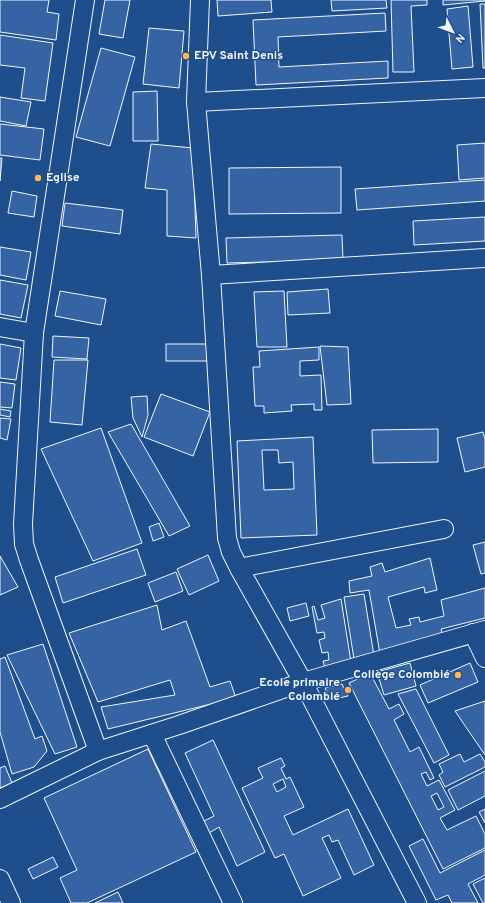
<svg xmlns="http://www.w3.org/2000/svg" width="485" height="903" viewBox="0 0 485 903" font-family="Overpass,sans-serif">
	<rect width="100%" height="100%" fill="#1f4e8c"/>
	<g fill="#3563a3" stroke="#f2f6ff" fill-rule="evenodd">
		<polygon points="0,0 49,0 47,12 59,14 56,40 0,32"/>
		<polygon points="105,0 130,0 123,38 99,34"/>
		<polygon points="217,0 271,0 272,12 218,16"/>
		<polygon points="331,0 386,0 387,8 332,11"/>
		<polygon points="391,0 427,0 427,5 411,6 414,72 393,72"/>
		<polygon points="443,0 485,0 485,1 443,5"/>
		<polygon points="480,4 485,4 485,68 483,68"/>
		<polygon points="468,6 473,67 452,69 447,9"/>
		<polygon points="385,13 386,31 278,37 279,67 388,61 388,78 256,85 253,20"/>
		<polygon points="149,28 184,31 179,88 143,84"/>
		<polygon points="0,35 53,43 45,101 21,98 25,68 0,65"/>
		<polygon points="101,48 135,57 110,146 76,137"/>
		<polygon points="157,91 158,141 133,141 133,92"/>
		<polygon points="0,97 31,102 26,126 0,121"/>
		<polygon points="0,124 44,129 40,160 0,155"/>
		<polygon points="485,143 485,178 459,180 457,145"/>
		<polygon points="151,144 193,148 196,238 167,236 167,190 145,188"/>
		<polygon points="0,158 2,158 0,181"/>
		<polygon points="341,167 341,213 229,214 229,168"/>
		<polygon points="485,180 485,201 357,210 355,189"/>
		<polygon points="12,191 37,196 34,217 8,213"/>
		<polygon points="65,203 123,210 120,234 62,226"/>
		<polygon points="485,217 485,241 414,245 413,221"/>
		<polygon points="342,235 343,260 227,263 226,238"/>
		<polygon points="0,247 31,252 26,280 0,275"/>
		<polygon points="0,280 28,285 21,318 0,314"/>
		<polygon points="328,289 330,313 288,315 287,292"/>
		<polygon points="60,291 106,299 101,325 55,316"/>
		<polygon points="284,291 287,347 257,347 254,292"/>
		<polygon points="53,336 89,338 87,359 52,357"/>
		<polygon points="0,344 21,348 16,380 0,378"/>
		<rect x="166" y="344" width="43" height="17"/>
		<polygon points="320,346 348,347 351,404 327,405"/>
		<polygon points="319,347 319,360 300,361 300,376 321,375 322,410 314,410 314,404 291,405 292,411 264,413 264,406 255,406 253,367 260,367 259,351"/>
		<polygon points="54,360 88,360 82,425 50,422"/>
		<polygon points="0,382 15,384 12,408 0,407"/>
		<polygon points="161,394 210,412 193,456 144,437"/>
		<polygon points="147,396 148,415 142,437 133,418 131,397"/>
		<polygon points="0,409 11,411 10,417 0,415"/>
		<polygon points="0,418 11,419 7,440 0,438"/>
		<polygon points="131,424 190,526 169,536 108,432"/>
		<polygon points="101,428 142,543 93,561 41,449"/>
		<polygon points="438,429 438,462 373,463 372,430"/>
		<polygon points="483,432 485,439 485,467 465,472 457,438"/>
		<path d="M313,437L317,535L241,538L237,441ZM262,450H278L279,463L293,462L294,489L264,490Z"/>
		<polygon points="159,523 164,537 153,541 149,527"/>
		<polygon points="485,542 485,573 481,574 473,545"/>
		<polygon points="137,549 146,575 63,603 55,577"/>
		<polygon points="208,555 219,581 189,595 177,569"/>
		<polygon points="0,556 18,587 0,595"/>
		<polygon points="430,558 437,590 425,593 424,587 388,597 396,628 411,625 409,619 419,617 420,622 444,616 441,600 485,588 485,618 441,629 443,637 380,654 369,590 350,593 349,581 372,576 370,567 382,563 385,572"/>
		<polygon points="176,572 183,591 155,602 148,583"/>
		<polygon points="364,594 374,656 354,659 344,597"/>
		<polygon points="341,599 351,662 325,668 323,661 329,660 328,652 322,653 319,640 325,638 324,632 317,633 312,607 314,606 318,620 325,618 321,605"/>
		<polygon points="306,603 309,616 290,621 287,608"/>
		<polygon points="157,605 162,630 186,621 210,687 230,681 236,698 108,729 101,707 175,695 170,680 98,702 69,633"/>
		<polygon points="43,644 77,747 55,754 7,655"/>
		<polygon points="5,657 35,739 42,736 47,751 34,767 12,774 0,732 0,659"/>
		<polygon points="410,663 416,686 384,695 377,672"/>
		<polygon points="470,663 478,682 428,703 420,685"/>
		<path d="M370,673L389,709L399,704L404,714L394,720L410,752L419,747L434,778L430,780L426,772L421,774L427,786L439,780L455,810L440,818L447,830L476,816L485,834V848L443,869L349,683ZM437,793L444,807L438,810L431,796Z"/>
		<polygon points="342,684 348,696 330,700 325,688"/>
		<polygon points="416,689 449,755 434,763 398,694"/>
		<polygon points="485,701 485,755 455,711"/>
		<polygon points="213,740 265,852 237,866 219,827 209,833 204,821 214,816 185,753"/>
		<polygon points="148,749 196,852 87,903 71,903 60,878 77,870 44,798"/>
		<polygon points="460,754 464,762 480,754 485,762 485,767 445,787 439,775 443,772 439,764"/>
		<path d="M281,758L285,766L281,768L286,779L290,777L304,807L284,816L293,835L348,809L374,865L354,875L338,840L332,842L329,835L322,838L341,878L303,896L284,854L275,858L242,788L263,778L258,768ZM283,779L286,787L277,792L273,784Z"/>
		<polygon points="5,766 12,783 0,788 0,768"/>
		<polygon points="485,771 485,796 458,810 448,790"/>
		<polygon points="485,809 485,823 479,812"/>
		<polygon points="423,839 440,873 485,850 485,875 468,884 478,903 452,903 448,895 436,900 409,846"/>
		<polygon points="53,857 58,867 33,879 28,869"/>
		<polygon points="485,878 485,903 483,903 473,884"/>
		<polygon points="118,892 123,903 95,903"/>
	</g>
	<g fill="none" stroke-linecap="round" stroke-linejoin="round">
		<g stroke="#f2f6ff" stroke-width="20">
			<g id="minor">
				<polyline points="85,0 34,333 23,524 24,544 29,560 98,751"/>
				<polyline points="200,0 196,102 211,275 227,538 231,552 239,568 303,682 417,903"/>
				<polyline points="196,102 485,88"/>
				<polyline points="211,275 485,258"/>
				<polyline points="0,327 34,333"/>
				<polyline points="239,568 444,529"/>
				<polyline points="473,633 485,658"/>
				<polyline points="152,734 233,903"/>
				<polyline points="0,799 98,751 179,725 303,682 485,630"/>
				<polyline points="0,879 11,903"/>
			</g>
		</g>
		<use href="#minor" stroke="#1f4e8c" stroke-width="18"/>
	</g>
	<g fill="#ffb74d" stroke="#1f4e8c" stroke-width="1.5">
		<circle cx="186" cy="56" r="4"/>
		<circle cx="38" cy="178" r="4"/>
		<circle cx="458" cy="675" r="4"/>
		<circle cx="348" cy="690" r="4"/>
	</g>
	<g text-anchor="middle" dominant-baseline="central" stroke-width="3" stroke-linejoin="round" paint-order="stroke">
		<g font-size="12" font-weight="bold" fill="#f2f6ff" stroke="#1f4e8c" text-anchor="start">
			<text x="194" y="56">EPV Saint Denis</text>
			<text x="46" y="178">Eglise</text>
			<text x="450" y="675" text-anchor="end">Collège Colombié</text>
			<text x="340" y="683" text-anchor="end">Ecole primaire<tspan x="340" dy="14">Colombié</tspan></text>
		</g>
	</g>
	<g transform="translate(453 32) rotate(132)" stroke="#1f4e8c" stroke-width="3" paint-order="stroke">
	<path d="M0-3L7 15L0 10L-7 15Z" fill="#f2f6ff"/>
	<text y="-6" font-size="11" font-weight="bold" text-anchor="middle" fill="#f2f6ff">N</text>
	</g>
</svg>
